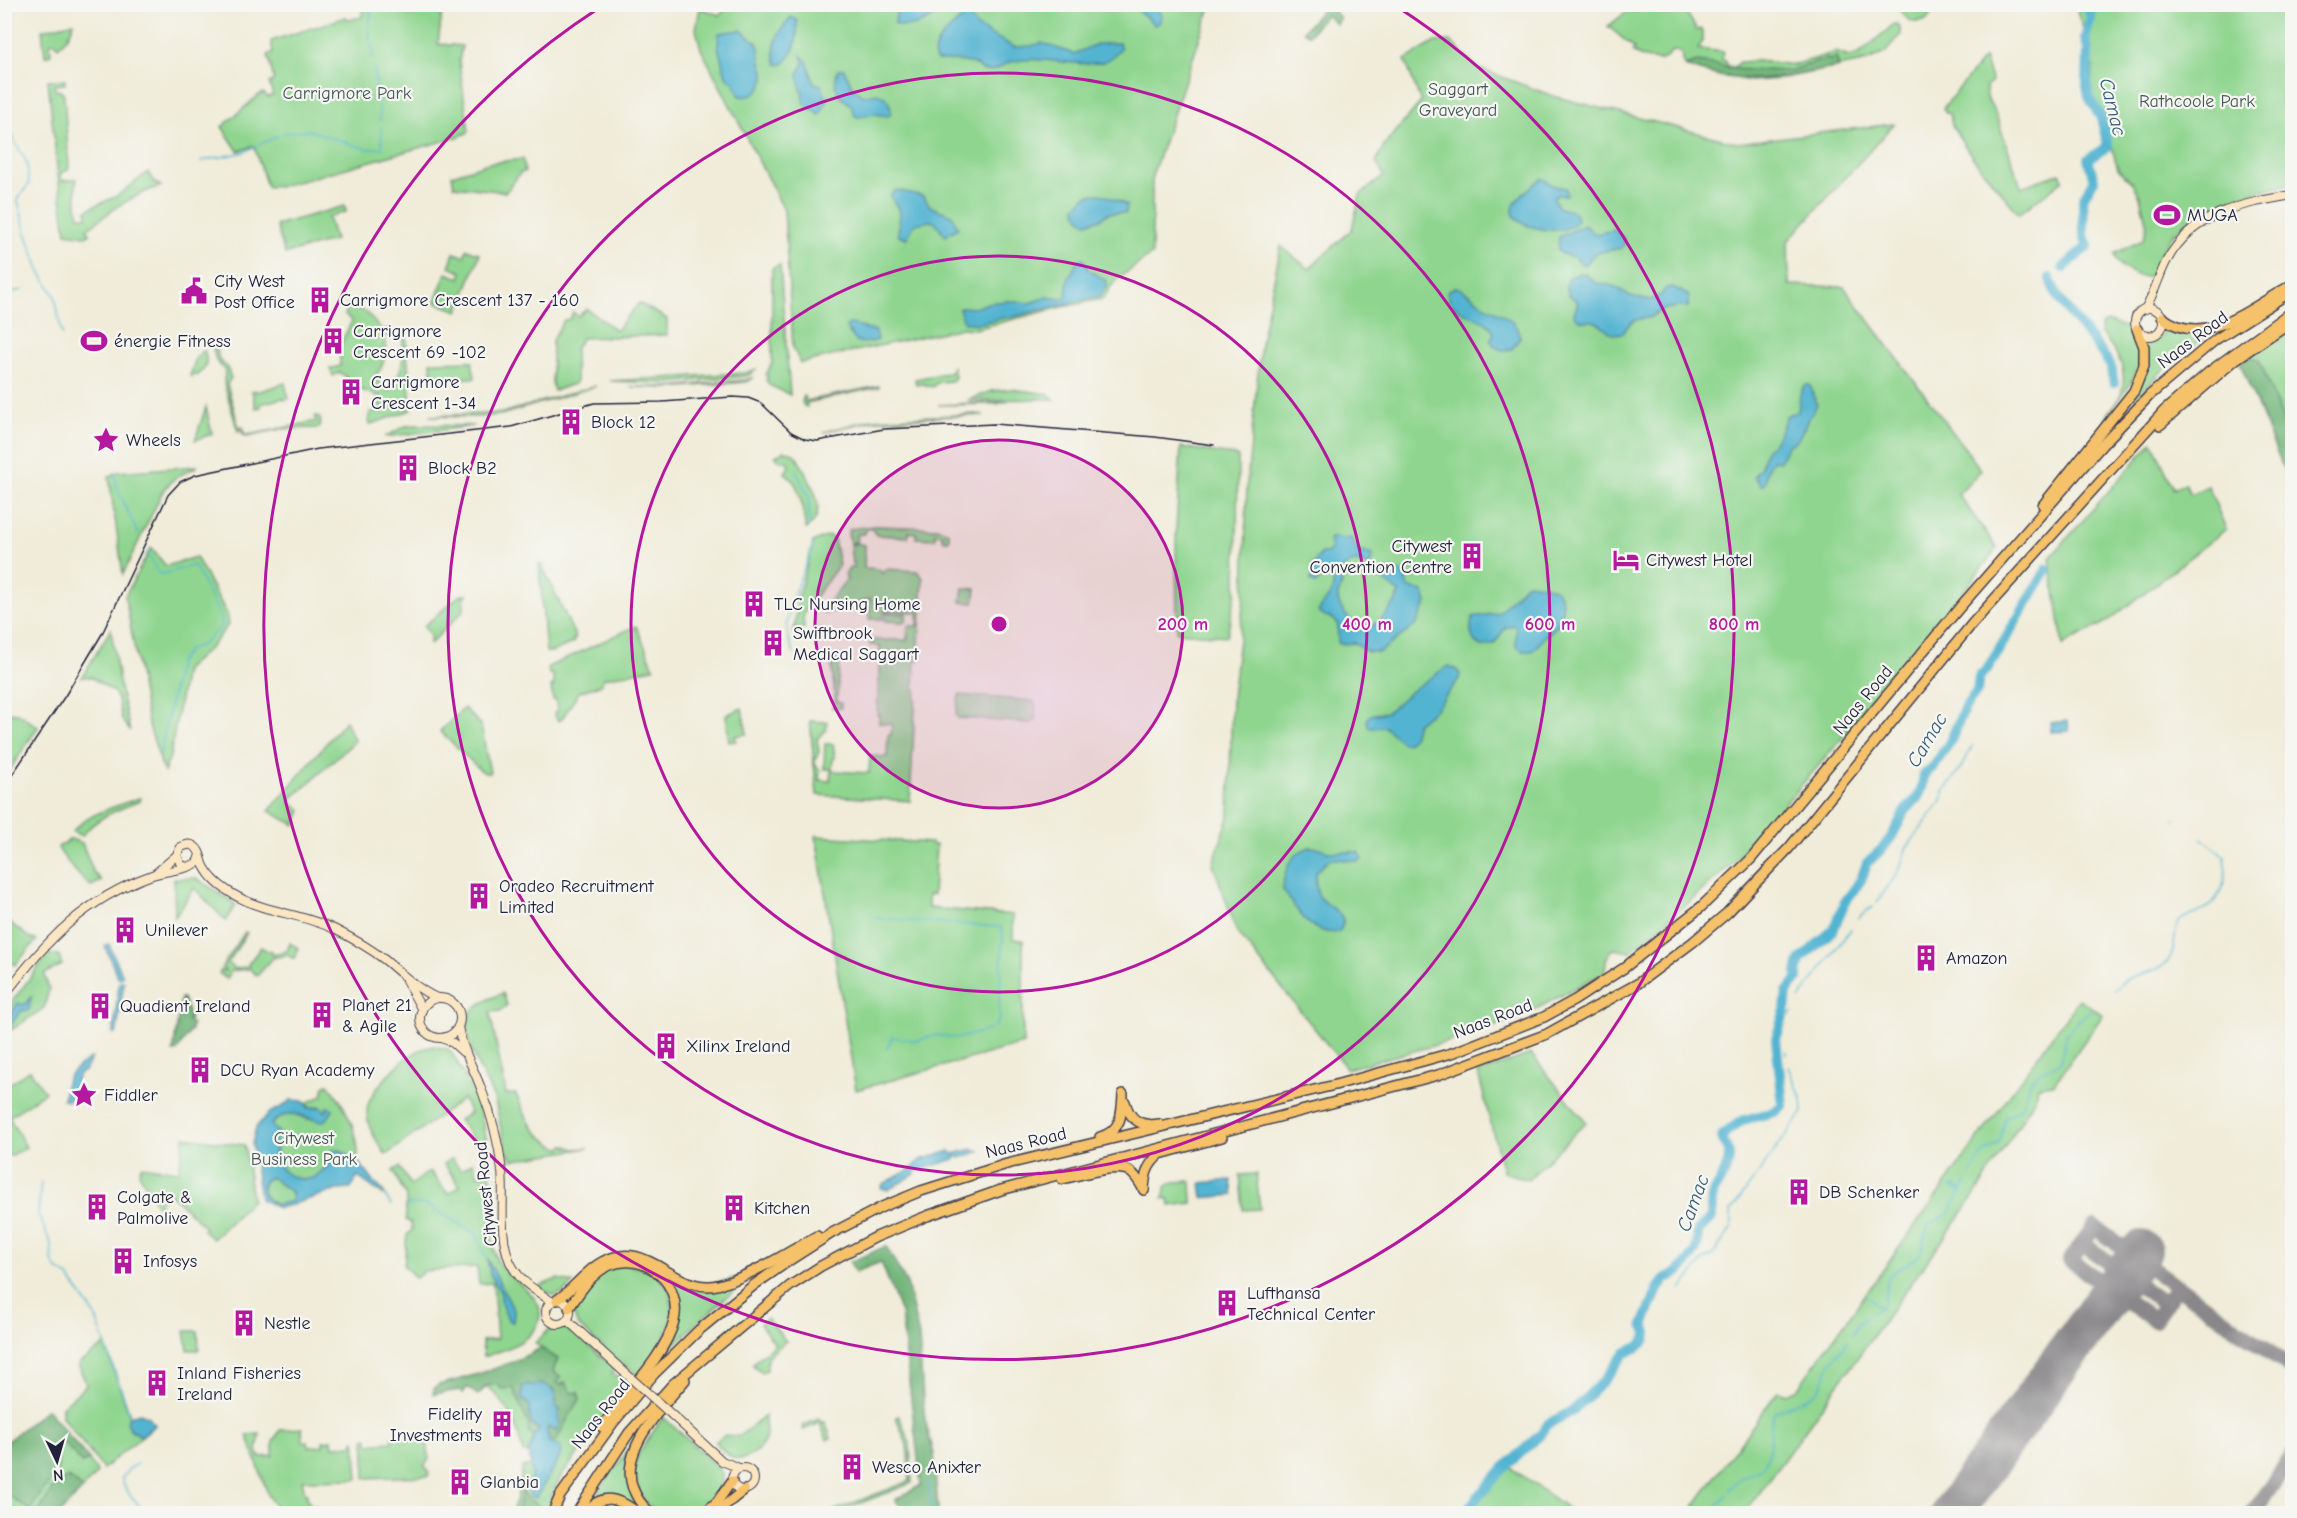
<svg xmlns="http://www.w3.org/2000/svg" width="2297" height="1518" viewBox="0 0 2297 1518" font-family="'Comic Neue',sans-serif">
	<rect width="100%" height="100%" fill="#f6f6f2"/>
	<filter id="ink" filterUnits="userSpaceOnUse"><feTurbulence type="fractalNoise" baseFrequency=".0167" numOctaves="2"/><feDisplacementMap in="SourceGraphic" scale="12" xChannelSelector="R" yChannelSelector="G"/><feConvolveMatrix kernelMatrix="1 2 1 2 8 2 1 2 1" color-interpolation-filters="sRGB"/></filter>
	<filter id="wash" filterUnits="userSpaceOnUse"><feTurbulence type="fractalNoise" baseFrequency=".008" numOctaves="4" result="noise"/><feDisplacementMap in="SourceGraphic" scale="24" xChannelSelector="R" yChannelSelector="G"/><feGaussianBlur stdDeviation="1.35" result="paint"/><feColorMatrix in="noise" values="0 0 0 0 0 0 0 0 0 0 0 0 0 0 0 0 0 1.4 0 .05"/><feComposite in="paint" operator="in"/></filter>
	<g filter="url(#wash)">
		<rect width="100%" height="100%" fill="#f0ecd9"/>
		<g fill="#8fd58f" stroke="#587c65" stroke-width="1.5">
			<polygon points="729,4 1211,5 1152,176 1152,254 1115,281 1103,299 1063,307 975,329 962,328 800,363 793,347 784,210 701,49 696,29 700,8 720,15"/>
			<polygon points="364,5 443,5 438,44 462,46 459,61 469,132 458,137 278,187 275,186 267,187 254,146 238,151 222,127 259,95 263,93 268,97 273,95 269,83 274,80 268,55 273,52 271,41 346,17 349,20 362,17"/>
			<path d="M1645,5H1674L1672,7L1688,15L1697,30L1702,29V42L1698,49L1723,52L1722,60L1726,61L1727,66L1734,67L1739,62L1759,61L1794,65L1836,52L1849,57L1859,54L1894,24L1899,25L1901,34L1885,53L1868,61L1779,79L1750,81L1687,67L1683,64L1681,53C1667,46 1672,58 1661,60C1653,62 1639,56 1632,52L1634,48L1608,26L1628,11H1639Z"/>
			<path d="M1900,5H1903L1901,6L1904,9L1910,5H1937L1927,20C1909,25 1908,20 1897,7Z"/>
			<path d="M2076,5H2292V184C2276,186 2259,191 2243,196C2191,212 2169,227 2149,278C2133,274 2120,271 2114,254L2143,240L2147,226L2140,196L2132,182L2118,169L2107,129L2088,88C2102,61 2081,31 2076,5Z"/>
			<path d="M74,22C71,33 67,40 58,47L55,42L50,43L51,54L45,56L42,30Z"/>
			<polygon points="1450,41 1478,68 1553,96 1737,143 1894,124 1788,241 1789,285 1844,287 1981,470 1958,494 1997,548 1946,614 1833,749 1735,861 1685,906 1630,952 1616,949 1611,950 1606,960 1605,972 1523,1016 1462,1038 1347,1069 1237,932 1213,864 1229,817 1232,698 1244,598 1247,483 1261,342 1281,246 1309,269 1352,229 1360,195 1384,176 1376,162 1385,144 1421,102 1405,60 1435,42"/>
			<path d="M1984,58L1992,82L1986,87C1986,98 1989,104 1995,112L2021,187L2060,173L2063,180L2019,214L1973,158L1952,126L1950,114L1946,113L1943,108Z"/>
			<path d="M48,80H65V84L54,85L55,90L61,91L64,95L69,167L68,170L61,173L62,181L77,179C75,185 77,210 79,216L87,217V210L90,208L117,196L148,172L154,182L161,186C132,195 111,211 87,229L90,234L85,236L66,233L58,177Z"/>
			<polygon points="523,159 525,172 521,172 506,192 454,186 452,175 489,163"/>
			<polygon points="345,206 346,212 328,217 335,240 285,254 276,225"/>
			<polygon points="467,249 480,254 458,311 435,302 446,273 460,278 462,272 449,267 454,253 464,256"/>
			<polygon points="780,265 790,395 769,385 766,380 768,377 766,375 772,363 772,268"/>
			<polygon points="639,303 667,319 667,335 582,338 575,349 576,383 554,391 552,382 552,341 564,320 570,319 573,312 578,316 587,309 616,330"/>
			<path d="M348,304L366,312L381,330L390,328L392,335L384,336C387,353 385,365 374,378L389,391C402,374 406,355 402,333L406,334L411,410L369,425L370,412H379L380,397L359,389L340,372L333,376L330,369L340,366V345L352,321L345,315Z"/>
			<path d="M2109,322C2171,337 2127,390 2105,419C2108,413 2114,406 2118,400C2132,373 2117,351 2100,332L2102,324Z"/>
			<path d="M2167,326L2188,331L2219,326L2166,367L2135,399L2133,397L2145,340C2156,341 2163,336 2167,326Z"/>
			<polygon points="2292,327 2292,486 2291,487 2240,363"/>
			<polygon points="211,340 215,341 219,360 227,367 231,378 227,384 240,431 238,432 224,383 225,370 216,361"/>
			<path d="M204,350C208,361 207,368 198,375L190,376L196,358Z"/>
			<polygon points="472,361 475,378 432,379 431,362"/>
			<polygon points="953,367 955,377 952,381 939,382 932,387 923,384 916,385 915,379 951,372"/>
			<polygon points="757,369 747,376 666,383 610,381 745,373"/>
			<polygon points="754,377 746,382 668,388 629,387 667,387 746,380"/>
			<polygon points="285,383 289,399 284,400 283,398 260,404 261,407 256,408 252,391 256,390 257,392"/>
			<polygon points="596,386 501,415 479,417 429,416 502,413"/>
			<polygon points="879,386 879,387 806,403 807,407 804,406 802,402 804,396 806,401"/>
			<polygon points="1012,389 1048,394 1054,399 968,400 992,391"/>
			<polygon points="1008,401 997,404 938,405"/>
			<polygon points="206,407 212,434 195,440"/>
			<polygon points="976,414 984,415 874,420 824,432 873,419"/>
			<polygon points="315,416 319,417 321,421 319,428 282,429 247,436 243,435 241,427 243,427 244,434 248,435 312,422 316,421"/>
			<polygon points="419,425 474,426 385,437 406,426"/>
			<polygon points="2152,442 2174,489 2185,483 2191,494 2208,486 2226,529 2108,621 2063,645 2050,558"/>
			<polygon points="1181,447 1238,456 1236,592 1227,636 1177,632 1176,530"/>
			<path d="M785,451L791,452L797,457C807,477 833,512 806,529C802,511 802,483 785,473L789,466L787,461H780L775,456Z"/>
			<polygon points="198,466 176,477 164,489 123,574 109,477 117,472"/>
			<polygon points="875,526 937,528 949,532 949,540 943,540 943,535 935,534 935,539 916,538 916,533 909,532 908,537 876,535 872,529 868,528 864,534 857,534 856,542 850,544 848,533 850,529"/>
			<polygon points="829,536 834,539 839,565 806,609 803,618 804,628 799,628 797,632 794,633 798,596 814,541"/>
			<path d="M856,543L865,545L864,568L879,569L883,574L886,569L917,571L923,578L918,661H915L914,689H916L910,801L817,795L810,721L827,722L826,730L817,739L819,752C815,760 812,763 820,770L819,780L830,781L831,771L869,773L870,756L887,757L888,735H891L892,724L879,723V715H877L880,646L870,645L871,640H907L908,626H918V612L884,611L883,619H869L870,599L824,614V608L847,579L845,575L850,567H854V563H852L850,546Z"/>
			<polygon points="151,548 166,566 196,557 227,614 228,625 212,646 185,670 170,757 164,772 148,723 125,596"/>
			<polygon points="539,565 542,565 576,638 573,639 574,642 552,652 546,652"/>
			<polygon points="963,588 976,589 974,603 961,602"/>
			<polygon points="467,594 464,599 464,610 430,644 430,635 424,626 459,596"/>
			<polygon points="886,613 906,614 906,622 885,621"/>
			<polygon points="636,626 654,668 604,678 600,685 579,692 561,720 558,721 554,713 557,712 556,700 553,700 551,687 554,686 553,674 549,674 548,667"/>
			<polygon points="111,629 120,688 130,731 122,720 118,700 114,692 91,677 82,677"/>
			<polygon points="831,658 843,658 843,661 839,662 837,702 841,703 841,708 832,708 835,699"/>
			<polygon points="959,695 1033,701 1036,705 1035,720 1031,723 958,718 956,715"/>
			<polygon points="464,708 481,725 490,773 485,773 479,769 440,731"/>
			<polygon points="742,708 747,734 735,736 736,741 729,742 726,715"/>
			<polygon points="5,712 18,713 38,727 5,777"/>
			<polygon points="345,721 355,741 289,801 301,810 295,825 269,811"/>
			<polygon points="825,744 833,744 835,758 833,758 832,769 824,769"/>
			<path d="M139,798H141L140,801C118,810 97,816 82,836L73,832C81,816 122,804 139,798Z"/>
			<polygon points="816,836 931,843 932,845 936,845 933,895 928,895 928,908 1013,915 1013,939 1023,940 1023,1044 856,1090"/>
			<path d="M71,839L82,843L94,873L102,881L91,886C84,882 59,853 58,847Z"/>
			<polygon points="196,878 236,904 226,921 194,888 175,917 174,879"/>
			<polygon points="5,919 30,938 37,940 15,965 5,959"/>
			<polygon points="245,932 247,933 228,963 235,969 249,966 248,964 261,947 269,952 271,950 273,955 287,951 290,943 298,948 294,959 287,955 273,958 257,976 250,969 231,971 227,979 219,973 221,970 225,971 222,967"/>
			<polygon points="48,954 59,956 62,965 44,974 49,989 44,1008 5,1034 5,1011"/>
			<path d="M503,993L507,1005L501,1011L490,1012L506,1094H516C527,1121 534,1136 561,1149L564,1145L575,1149L589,1148L513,1160C502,1150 500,1115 494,1099C486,1077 459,1039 469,1016C474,1004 492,998 503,993Z"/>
			<polygon points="2079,999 2103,1015 2054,1084 2037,1086 2035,1099 1973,1198 1745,1513 1689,1513 1778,1391 1787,1394 1797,1389"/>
			<path d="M433,1046L448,1049L452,1053C461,1070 472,1088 478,1106C488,1135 490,1166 492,1197C493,1217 489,1240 497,1260C504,1277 540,1293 540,1312C541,1339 503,1351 483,1357L482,1341L497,1339L493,1283L479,1284L477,1267L424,1271L416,1278L404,1266L407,1235L412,1230L411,1223L406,1220V1196L393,1171L399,1167L411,1185L430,1171L448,1194L460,1186L444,1164L451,1158L461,1170L473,1162L478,1175H485L481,1150L459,1120L470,1113L463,1099L386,1155C377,1141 368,1130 367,1113C366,1092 403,1058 420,1050C424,1048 429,1047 433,1046Z"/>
			<polygon points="1531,1054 1586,1122 1528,1180 1503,1172 1478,1073"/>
			<polygon points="30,1070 45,1092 9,1117 26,1147 11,1156 5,1155 5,1087"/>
			<path d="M328,1084C344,1103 362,1137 357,1161L340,1150L333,1149C329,1177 297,1194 279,1166C273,1156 277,1149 276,1139C276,1135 272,1130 271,1126C283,1112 288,1110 304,1118C309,1120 318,1119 324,1120L327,1111L325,1112L320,1106C312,1107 311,1110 306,1103L322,1096L324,1086Z"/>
			<polygon points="184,1137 244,1145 245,1147 252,1200 213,1239 203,1230 205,1227 171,1194 159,1201 160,1205 157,1206 139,1173 141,1166 179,1171"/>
			<polygon points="1256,1174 1260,1209 1243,1210 1240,1175"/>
			<path d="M271,1177L291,1192L292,1201L277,1205C265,1200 255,1184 271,1177Z"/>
			<polygon points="1189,1181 1191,1182 1192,1203 1170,1206 1169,1199 1163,1198 1166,1187 1173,1182"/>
			<path d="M617,1263L653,1271C659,1278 667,1286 671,1294C683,1319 652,1357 638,1376L624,1364L621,1365L577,1324L572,1308L604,1268Z"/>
			<path d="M766,1269C726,1294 691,1328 658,1361L675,1330L668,1279L671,1277L698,1288Z"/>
			<polygon points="557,1279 573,1283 566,1291 555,1296 537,1287"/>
			<polygon points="767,1318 786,1341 767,1357 767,1370 761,1372 752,1364 775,1344 760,1324"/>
			<path d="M558,1327L573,1332L615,1369L612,1373L618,1377L620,1376L629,1384L560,1478L543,1514L511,1513L517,1498L523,1467H531L530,1453H523C518,1426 508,1404 487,1386L478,1395L467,1387L463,1393L459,1390L433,1394L434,1389L439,1385L498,1369L516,1362L541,1348L535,1343L548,1331Z"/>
			<polygon points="185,1331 198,1331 199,1350 188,1350"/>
			<path d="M105,1345L130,1416C142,1414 147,1415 155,1425L103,1469L62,1417V1407L86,1385L78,1364Z"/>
			<polygon points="47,1409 96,1469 97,1473 60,1513 12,1513 5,1507 5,1443"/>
			<path d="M765,1416C765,1422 766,1429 766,1436C764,1447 746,1464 733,1458C727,1455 720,1447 715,1442L725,1435L730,1437L736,1435L738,1437Z"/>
			<polygon points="899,1416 910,1443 912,1483 836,1513 827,1513 910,1481 907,1445 896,1417"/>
			<polygon points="663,1417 718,1467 723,1475 720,1490 713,1500 695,1513 661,1513 646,1503 639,1492 634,1467 639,1453"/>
			<polygon points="819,1419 821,1423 825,1422 831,1438 827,1440 820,1423 803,1430 802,1426"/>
			<polygon points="302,1428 303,1442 308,1441 309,1447 323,1446 323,1441 332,1440 333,1446 353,1445 355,1439 358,1479 302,1480 305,1493 307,1493 307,1499 312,1506 315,1506 315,1510 336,1510 337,1513 280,1513 269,1497 247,1435 260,1434 257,1449 259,1457 273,1456 273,1442 280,1430"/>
			<polygon points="642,1431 629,1459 637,1504 635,1507 618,1496 594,1497"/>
			<polygon points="392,1436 401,1436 402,1441 427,1439 429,1459 424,1466 429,1471 429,1476 365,1478 365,1438 368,1438 368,1444 392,1442"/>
			<polygon points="1505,1464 1510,1467 1574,1513 1460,1513"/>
		</g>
		<g fill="#73b67a" stroke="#4a6c5a" stroke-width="1.5">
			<polygon points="1326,5 1330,5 1340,18 1336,24 1326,15 1309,35 1303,31"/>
			<path d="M1836,57L1839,67C1781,78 1742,88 1685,66L1697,62L1720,65L1730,69L1789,71L1826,59L1831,60Z"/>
			<polygon points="2252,357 2259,360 2292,442 2292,486 2291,487 2240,363"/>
			<polygon points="181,998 183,998 190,1019 188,1020 192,1025 191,1030 176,1052 173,1052"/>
			<polygon points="886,1246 907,1284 919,1336 923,1399 925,1419 934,1454 938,1510 928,1513 907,1513 895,1500 921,1485 901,1313 881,1262 855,1272 850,1262"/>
			<path d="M541,1348L558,1359L553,1371L561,1378L557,1382L561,1385L565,1382L572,1393L578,1392L580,1399C578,1404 574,1407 572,1411C566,1421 562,1431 556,1441L550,1443L547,1432L548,1427L556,1431L560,1410L555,1406L557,1402L553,1389L523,1386L522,1398L530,1406L539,1429L535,1436L528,1433L529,1425L513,1388L501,1389L497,1384L486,1386L478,1395L467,1387L463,1393L459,1390L433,1394L434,1389L439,1385C476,1375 507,1367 541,1348Z"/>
			<polygon points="47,1409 89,1460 82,1463 62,1441 58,1441 58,1469 30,1510 5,1493 5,1443"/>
			<polygon points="68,1477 83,1489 60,1513 38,1513 55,1485"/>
			<polygon points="523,1490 526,1498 538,1505 534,1513 516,1513"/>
		</g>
		<g fill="#53b4d2" stroke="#3a6b86" stroke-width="1.5" fill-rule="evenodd">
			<path d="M897,4H948V5C937,17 912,32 895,24Z"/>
			<polygon points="1132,5 1153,5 1162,15 1159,23 1155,25"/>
			<path d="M968,14L977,27L1014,47L1031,46L1042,43L1074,54L1097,44L1119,43L1121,48C1116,53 1111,60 1103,62C1074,68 1039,54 1011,62C1003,64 998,71 990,71C981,72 980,67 974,64C962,60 949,61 937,61C925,46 956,23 968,14Z"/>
			<path d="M791,17L797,20C798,36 796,56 781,65L777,64C769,45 780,31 791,17Z"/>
			<path d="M741,30L757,43C760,48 759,51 760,57C760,62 763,67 764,72C766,87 755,99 740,96L734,83L726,76L718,47L719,33Z"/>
			<polygon points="801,56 807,61 814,83 821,85 827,100 820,115 804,103 798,74 804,64"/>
			<path d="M839,69H844L852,86L862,96L876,93C886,95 891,104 891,113L888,116L874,114L859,117L855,116L851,105L840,96L835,85L837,72Z"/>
			<polygon points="2285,89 2292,89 2292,115 2286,112 2281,102"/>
			<path d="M1542,178L1554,186L1566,188L1567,195H1557L1554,198L1559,208L1575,212L1577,222C1573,225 1569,228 1565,229C1553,233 1511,227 1513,209C1515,197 1534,185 1542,178Z"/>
			<polygon points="896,190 923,196 931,207 952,215 958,228 945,236 936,223 930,221 915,224 907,238 898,235 900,212 890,195"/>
			<path d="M1098,194C1110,195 1115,201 1127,205L1126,213H1108L1101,219L1086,223C1079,218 1076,214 1076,206L1088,195Z"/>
			<polygon points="1585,225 1595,234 1614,230 1624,239 1624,245 1622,248 1595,253 1586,264 1583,265 1574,257 1562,254 1558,250 1559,237"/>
			<path d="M1080,259L1084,260L1088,269L1106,281V288L1100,296L1012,317C995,317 982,327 964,322L959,309L962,307L975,308L988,303L1008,301L1029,303L1047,297L1062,299L1066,297L1068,278L1075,267L1076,262Z"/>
			<path d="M1580,273L1585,274L1596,283L1614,286L1630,296L1650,300L1661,295L1666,288L1673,287L1689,296L1688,307C1674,307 1662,307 1651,317C1635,321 1633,317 1623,333L1612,334C1607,331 1601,325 1596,322C1587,319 1580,325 1574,314L1578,302L1569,295L1566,286L1570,277Z"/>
			<path d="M1456,287C1466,290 1472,297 1481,303C1496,314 1516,316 1520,337L1512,349C1502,352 1496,349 1490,340L1494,334C1490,314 1449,318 1447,291Z"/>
			<path d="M849,324C859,324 863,331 875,330L878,340C858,346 856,343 846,327Z"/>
			<path d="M1807,385H1810L1817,404L1797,441L1788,445L1780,461L1773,460C1765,467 1767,476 1764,484L1761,485L1754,476L1761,467L1766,449L1773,444L1780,432L1787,415L1798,412L1800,395L1804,386Z"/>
			<path d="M1334,537L1344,539L1350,538L1353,540L1355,548L1361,552L1373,555L1369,567C1359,560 1351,561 1342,569C1340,575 1343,578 1342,583C1341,587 1338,591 1338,596C1337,611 1359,632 1373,625C1385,619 1395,604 1400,593L1374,574C1380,570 1397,567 1403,573C1405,576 1407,584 1408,587L1423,592L1427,602L1416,625L1380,652H1368L1354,643L1339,644C1335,636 1342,625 1333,619C1328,616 1323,616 1318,612C1325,600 1337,592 1332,578L1324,575L1315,584L1311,581L1312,567L1321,553H1328L1331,549L1329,539Z"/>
			<path d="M1527,583C1546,585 1565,586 1562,610C1561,616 1561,620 1558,624C1554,630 1549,632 1544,637C1540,642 1538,647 1532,651H1522L1516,646V629L1514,625L1505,628L1494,644L1481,647C1470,641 1469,628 1473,617L1498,613Z"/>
			<polygon points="1448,666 1456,669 1460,674 1459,679 1435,710 1417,723 1413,737 1409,742 1403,743 1385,727 1371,728 1368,726 1367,720 1370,715 1387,712 1414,689"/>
			<polygon points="2068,721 2069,731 2051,732 2050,723"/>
			<path d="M1310,847L1321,848L1327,852H1359L1362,857L1360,861C1350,862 1341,858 1330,859L1316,872C1316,880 1315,890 1319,896C1328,909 1353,913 1339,932C1309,936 1298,910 1283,890C1284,869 1290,854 1310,847Z"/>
			<polygon points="109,944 123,976 118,978 105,946"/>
			<polygon points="124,982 117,1030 116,1034 113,1034 119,983"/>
			<polygon points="31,997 29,1010 21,1011 10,1026 5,1024 18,1003 24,1005"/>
			<path d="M92,1057L85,1071L78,1074L75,1092L68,1101L63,1099C66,1072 70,1073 92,1057Z"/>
			<path d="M291,1100L303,1101L309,1108L321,1107L326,1112L327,1107L333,1109C321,1142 299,1094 271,1125L279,1133C266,1159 286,1185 314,1178L330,1164L333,1149C350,1151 362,1165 371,1178C376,1186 383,1188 386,1197L358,1177L350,1189L337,1190L284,1207L278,1208L260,1199L252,1144L256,1127L269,1113L280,1108ZM271,1177L291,1192L292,1201L277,1205C265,1200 254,1184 271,1177Z"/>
			<polygon points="973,1149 980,1151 960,1158 955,1156 955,1159 916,1171 915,1174 888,1190 881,1188 883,1184 913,1168 920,1160 950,1151 953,1154"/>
			<polygon points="1231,1180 1233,1195 1203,1198 1201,1183"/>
			<polygon points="487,1258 514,1311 513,1322 509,1321 501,1303 501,1294 490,1274"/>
			<path d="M528,1384L533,1386C548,1379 558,1393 555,1406L560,1409L558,1419L560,1423L556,1431L548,1427L547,1432L550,1443L561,1447L560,1457L536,1498L530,1496L528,1485L532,1476L529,1450L533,1441V1435H536L539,1429L532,1425L529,1413L530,1406L521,1398L523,1386Z"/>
			<polygon points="140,1413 149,1417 155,1425 141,1436 130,1429 127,1422 130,1416"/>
		</g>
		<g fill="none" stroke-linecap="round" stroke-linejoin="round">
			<g stroke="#53b4d2" stroke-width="1.5">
				<polyline points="372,4 369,27 373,59"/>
				<polyline points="4,28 5,25"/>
				<polyline points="4,46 7,57 4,78"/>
				<polyline points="374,66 378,101"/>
				<polyline points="379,107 380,121"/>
				<polyline points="5,124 27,163 29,184 19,197 18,201 26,233 40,272 55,296 62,335"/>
				<polyline points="284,133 308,130 367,149 382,148 381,128"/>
				<polyline points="201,161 241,153 278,136"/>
				<polyline points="5,294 22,290"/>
				<polyline points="796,471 809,497 809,527"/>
				<polyline points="115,474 117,488 138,534"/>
				<polyline points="147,552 158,573 162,574 194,565 222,619 222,626 202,645 189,649 178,664 160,755"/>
				<path d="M794,654C791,645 786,635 787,625C790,598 803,572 813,547L812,542"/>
				<polyline points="2174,819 2175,820"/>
				<polyline points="1877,902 1899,871 1906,849 1939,804 1945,790 1964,763 1972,746"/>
				<polyline points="874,918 1001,927 1003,935 999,1006 1000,1018 994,1027"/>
				<polyline points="1859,918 1863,913 1873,907"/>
				<polyline points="121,977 121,983"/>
				<path d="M2115,990C2119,986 2123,981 2129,978C2140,973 2154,973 2164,965C2178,953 2172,935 2179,922C2183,916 2190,916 2196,914C2220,904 2229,881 2225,856L2201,838"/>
				<polyline points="1799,999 1851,929"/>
				<polyline points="1790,1016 1792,1012"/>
				<polyline points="887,1049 892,1037 917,1041 934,1035 959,1038 989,1030"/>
				<polyline points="1786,1051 1786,1054"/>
				<polyline points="1971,1174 1982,1154 1997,1145 2000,1141 2005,1118 2021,1108 2031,1080 2043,1071 2060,1063 2067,1033 2078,1021 2094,1009"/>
				<polyline points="41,1182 38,1214 51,1244 52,1261 56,1268 68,1276 95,1315 131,1417"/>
				<polyline points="1954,1185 1962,1190"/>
				<polyline points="1950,1186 1960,1192"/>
				<polyline points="386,1197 391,1205"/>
				<polyline points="408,1205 422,1204 431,1207 476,1234 486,1258"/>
				<polyline points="1681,1290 1703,1260 1713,1255 1731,1229 1731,1212 1733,1208 1803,1112 1802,1099 1788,1067"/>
				<polyline points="1868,1297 1881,1308"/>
				<polyline points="1852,1334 1859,1323 1883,1305 1888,1279 1891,1274 1920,1255 1928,1225 1949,1213 1967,1182"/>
				<path d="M137,1464L129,1469L122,1478C125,1494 137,1500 145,1514"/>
				<polyline points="928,1481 934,1514"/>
				<path d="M1730,1490C1740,1472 1756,1476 1764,1464C1774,1449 1768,1428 1774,1412L1813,1395L1819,1390L1831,1362L1849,1340"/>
				<polyline points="1705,1514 1717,1507 1727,1495"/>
			</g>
			<g stroke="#53b4d2" stroke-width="10">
				<polyline points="2063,268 2088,246 2084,237 2083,198 2094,180 2088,159 2108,146 2101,118 2089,97 2087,86 2088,49 2085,38 2091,16 2086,4"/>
				<path d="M2050,278C2055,303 2096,340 2110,365C2113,371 2112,378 2114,383"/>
				<path d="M1463,1514L1499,1473L1542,1433L1548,1424L1574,1410L1604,1380L1625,1353L1638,1347L1646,1340L1647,1332L1643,1325L1658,1289L1666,1278C1678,1276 1693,1258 1697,1246C1698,1242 1697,1236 1698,1231L1712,1217C1712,1211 1711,1203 1712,1197C1715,1184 1728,1174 1729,1157C1730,1148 1722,1144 1722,1135L1743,1120L1775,1112L1783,1105L1776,1039L1785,1010L1787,992L1798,978L1797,973L1800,960L1833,930L1845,902L1861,880L1867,863L1883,848L1892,836L1905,811L1918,797L1922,788L1924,775L1934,766L1951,740L1964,709L1977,691L1979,677L1988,668L2047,569"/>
			</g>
			<g stroke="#89878a" stroke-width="16">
				<polyline points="2082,1243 2165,1304"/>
				<polyline points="2178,1286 2154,1320 2070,1260 2094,1227 2285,1363 2292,1371"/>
				<polyline points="2252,1514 2292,1456"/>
			</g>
			<polyline stroke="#89878a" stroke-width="42" points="1951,1514 2141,1251"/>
		</g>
	</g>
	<g filter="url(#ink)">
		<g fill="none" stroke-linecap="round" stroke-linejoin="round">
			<g stroke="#414053" stroke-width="10">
				<g id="secondary">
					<circle cx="2149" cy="322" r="14"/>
					<path d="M2145,309C2155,292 2158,278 2166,262C2193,212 2241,204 2292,195"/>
					<path d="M200,855L197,863L188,867L181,865L177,855L181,847C186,845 190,843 194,846C201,850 201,860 204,866C211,880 225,890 238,897C268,913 304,914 334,929C352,938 370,948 385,960C402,974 417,989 437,998"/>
					<polyline points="156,873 177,855"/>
					<polyline points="406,980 422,1010"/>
					<path d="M4,996C46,940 85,899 152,875C163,871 176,871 188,867"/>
					<circle cx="440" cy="1018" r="20"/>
					<path d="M458,1027C462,1051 474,1068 482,1091C492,1116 499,1144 502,1171C505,1200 498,1233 510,1262C520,1283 535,1289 552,1302"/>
					<polyline points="442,1038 453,1043 463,1052"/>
					<circle cx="558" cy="1312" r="12"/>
					<polyline points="567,1320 623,1371"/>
					<polyline points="672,1415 722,1461 739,1468"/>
					<circle cx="743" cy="1479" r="11"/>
				</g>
			</g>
			<g stroke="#414053" stroke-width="12">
				<g id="highway">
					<path d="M2162,317C2205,351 2253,305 2292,285"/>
					<polyline points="2160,425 2236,359 2292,321"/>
					<polyline points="2043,505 2134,391 2144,366 2144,347 2137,329"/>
					<path d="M1125,1102C1130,1120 1140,1127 1159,1124"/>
					<path d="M1100,1137C1122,1131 1122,1113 1123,1094"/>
					<path d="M1062,1179C1078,1176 1116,1163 1129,1171C1136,1175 1140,1183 1144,1190"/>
					<path d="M1144,1190C1145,1174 1147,1165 1160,1154L1222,1137"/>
					<path d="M557,1300C574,1289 585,1271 602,1262C646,1238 669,1287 709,1286C735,1286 792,1250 817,1236"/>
					<path d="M569,1308C580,1292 591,1273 610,1265C646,1251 683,1284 674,1321C665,1357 623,1396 602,1427"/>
					<polyline points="552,1514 560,1496 613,1423 654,1374 699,1330 754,1285 790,1260 832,1233 882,1207 921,1191 1007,1164 1335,1085 1452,1053 1544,1017 1575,1000 1624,968 1701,907 1751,859 1960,607 2102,445 2150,395 2215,340 2292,291"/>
					<polyline points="576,1514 629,1433 673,1384 790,1286 821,1266 876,1237 927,1216 1001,1190 1438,1075 1547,1034 1637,984 1693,942 1727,913 1789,848 1972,624 2164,411 2209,372 2292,311"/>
					<path d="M583,1514C604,1491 617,1498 640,1514"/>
					<path d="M653,1514C645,1509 639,1502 635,1493C615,1454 662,1407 685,1380"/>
					<polyline points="703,1514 717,1502 732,1481"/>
					<polyline points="714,1514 744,1490"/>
				</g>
			</g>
			<use href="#secondary" stroke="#fbe6c4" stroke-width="8"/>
			<use href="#highway" stroke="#f5c16b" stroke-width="9"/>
			<polyline stroke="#22223b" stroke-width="1.5" points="4,787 65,696 102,634 168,495 180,482 195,475 318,449 511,427 594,403 662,402 732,397 748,398 761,403 791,432 805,439 817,441 884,429 994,424 1155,437 1214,445"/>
			<g stroke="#414053" stroke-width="10" stroke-linecap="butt">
				<polyline id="secondary-bridge" points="623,1371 672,1415"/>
			</g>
			<use href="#secondary-bridge" stroke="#fbe6c4" stroke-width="8"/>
		</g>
	</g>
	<circle cx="999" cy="624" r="184" fill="#b5179e" fill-opacity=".12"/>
	<g fill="none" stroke="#b5179e" stroke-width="3">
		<circle cx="999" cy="624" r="184"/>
		<circle cx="999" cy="624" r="368"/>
		<circle cx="999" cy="624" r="551"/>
		<path d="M1399 8A735 735 0 1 1 599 8"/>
	</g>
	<defs>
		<g id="stadium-bare" transform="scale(2.07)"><path d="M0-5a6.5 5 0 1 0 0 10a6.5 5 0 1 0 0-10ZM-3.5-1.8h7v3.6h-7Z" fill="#b5179e" stroke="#f6f6f2" stroke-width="2.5" paint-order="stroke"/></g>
		<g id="civic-bare" transform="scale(2.07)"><path d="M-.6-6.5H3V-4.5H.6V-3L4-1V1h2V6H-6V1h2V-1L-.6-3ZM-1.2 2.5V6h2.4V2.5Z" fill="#b5179e" stroke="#f6f6f2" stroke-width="2.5" paint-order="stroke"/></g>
		<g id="building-bare" transform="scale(2.07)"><path d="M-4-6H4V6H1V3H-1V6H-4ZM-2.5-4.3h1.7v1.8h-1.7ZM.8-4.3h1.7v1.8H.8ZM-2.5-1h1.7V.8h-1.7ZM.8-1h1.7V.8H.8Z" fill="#b5179e" stroke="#f6f6f2" stroke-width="2.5" paint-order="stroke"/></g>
		<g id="sight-bare" transform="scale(2.07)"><path d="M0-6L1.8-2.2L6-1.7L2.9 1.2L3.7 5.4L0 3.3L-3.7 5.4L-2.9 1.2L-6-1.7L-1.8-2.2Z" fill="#b5179e" stroke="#f6f6f2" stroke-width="2.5" paint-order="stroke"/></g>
		<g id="hotel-bare" transform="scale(2.07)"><path d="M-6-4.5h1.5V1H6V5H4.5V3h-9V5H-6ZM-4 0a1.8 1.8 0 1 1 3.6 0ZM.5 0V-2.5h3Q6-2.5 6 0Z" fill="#b5179e" stroke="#f6f6f2" stroke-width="2.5" paint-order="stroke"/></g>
	</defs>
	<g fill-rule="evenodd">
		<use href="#stadium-bare" x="2167" y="215"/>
		<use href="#civic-bare" x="194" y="291"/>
		<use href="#building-bare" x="320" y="300"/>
		<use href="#stadium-bare" x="94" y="341"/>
		<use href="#building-bare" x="333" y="341"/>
		<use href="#building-bare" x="351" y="392"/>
		<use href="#building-bare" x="571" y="422"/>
		<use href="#sight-bare" x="106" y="440"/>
		<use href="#building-bare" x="408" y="468"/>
		<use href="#building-bare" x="1472" y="556"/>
		<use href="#hotel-bare" x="1626" y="560"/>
		<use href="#building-bare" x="754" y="604"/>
		<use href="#building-bare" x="773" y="643"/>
		<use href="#building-bare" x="479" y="896"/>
		<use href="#building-bare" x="125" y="930"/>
		<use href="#building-bare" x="1926" y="958"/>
		<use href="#building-bare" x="100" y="1006"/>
		<use href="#building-bare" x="322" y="1015"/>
		<use href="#building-bare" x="666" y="1046"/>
		<use href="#building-bare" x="200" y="1070"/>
		<use href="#sight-bare" x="84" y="1095"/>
		<use href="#building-bare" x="1799" y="1192"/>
		<use href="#building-bare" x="97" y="1207"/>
		<use href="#building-bare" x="734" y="1208"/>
		<use href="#building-bare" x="123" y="1261"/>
		<use href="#building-bare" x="1227" y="1303"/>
		<use href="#building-bare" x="244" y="1323"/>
		<use href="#building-bare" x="157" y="1383"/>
		<use href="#building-bare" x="502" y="1424"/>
		<use href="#building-bare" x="852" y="1467"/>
		<use href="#building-bare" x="460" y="1482"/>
	</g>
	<g text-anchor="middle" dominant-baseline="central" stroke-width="4.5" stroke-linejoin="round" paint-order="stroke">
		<g font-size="18" fill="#435854" stroke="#f6f6f2">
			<text x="1458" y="89">Saggart<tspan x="1458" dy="21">Graveyard</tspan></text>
			<text x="347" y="93">Carrigmore Park</text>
			<text x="2197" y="101">Rathcoole Park</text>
			<text x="304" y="1138">Citywest<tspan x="304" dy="21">Business Park</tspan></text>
		</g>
		<g font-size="18" fill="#22223b" stroke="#f6f6f2" text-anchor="start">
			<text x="2187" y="215">MUGA</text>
			<text x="214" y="281">City West<tspan x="214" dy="21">Post Office</tspan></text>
			<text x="340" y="300">Carrigmore Crescent 137 - 160</text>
			<text x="353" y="331">Carrigmore<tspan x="353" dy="21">Crescent 69 -102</tspan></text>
			<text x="114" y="341">énergie Fitness</text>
			<text x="371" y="382">Carrigmore<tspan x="371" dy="21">Crescent 1-34</tspan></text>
			<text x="591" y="422">Block 12</text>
			<text x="126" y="440">Wheels</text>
			<text x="428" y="468">Block B2</text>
			<text x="1452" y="546" text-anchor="end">Citywest<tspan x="1452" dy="21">Convention Centre</tspan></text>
			<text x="1646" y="560">Citywest Hotel</text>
			<text x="774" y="604">TLC Nursing Home</text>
			<text x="793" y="633">Swiftbrook<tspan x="793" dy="21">Medical Saggart</tspan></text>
			<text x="499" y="886">Oradeo Recruitment<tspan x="499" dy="21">Limited</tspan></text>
			<text x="145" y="930">Unilever</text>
			<text x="1946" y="958">Amazon</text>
			<text x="342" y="1005">Planet 21<tspan x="342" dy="21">&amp; Agile</tspan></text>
			<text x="120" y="1006">Quadient Ireland</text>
			<text x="686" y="1046">Xilinx Ireland</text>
			<text x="220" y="1070">DCU Ryan Academy</text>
			<text x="104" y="1095">Fiddler</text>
			<text x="1819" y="1192">DB Schenker</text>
			<text x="117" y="1197">Colgate &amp;<tspan x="117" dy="21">Palmolive</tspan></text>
			<text x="754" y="1208">Kitchen</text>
			<text x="143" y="1261">Infosys</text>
			<text x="1247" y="1293">Lufthansa<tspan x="1247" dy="21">Technical Center</tspan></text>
			<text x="264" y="1323">Nestle</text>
			<text x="177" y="1373">Inland Fisheries<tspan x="177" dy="21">Ireland</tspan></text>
			<text x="482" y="1414" text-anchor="end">Fidelity<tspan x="482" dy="21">Investments</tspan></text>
			<text x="872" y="1467">Wesco Anixter</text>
			<text x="480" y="1482">Glanbia</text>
		</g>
		<g font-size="18" fill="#22223b" stroke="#f6f6f2">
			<text transform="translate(2193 340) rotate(-37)">Naas Road</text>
			<text transform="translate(1863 700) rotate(-51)">Naas Road</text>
			<text transform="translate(1493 1019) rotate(-21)">Naas Road</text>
			<text transform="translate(1026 1143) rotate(-14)">Naas Road</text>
			<text transform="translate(486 1194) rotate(-96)">Citywest Road</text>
			<text transform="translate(601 1414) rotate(-52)">Naas Road</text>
		</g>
		<g font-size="20" font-style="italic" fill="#365c77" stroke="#f6f6f2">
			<text transform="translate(2113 107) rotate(76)">Camac</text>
			<text transform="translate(1927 740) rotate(-59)">Camac</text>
			<text transform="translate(1693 1203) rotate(-70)">Camac</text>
		</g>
	</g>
	<circle cx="999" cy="624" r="9" fill="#b5179e" stroke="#f6f6f2" stroke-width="3"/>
	<g font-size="18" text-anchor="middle" font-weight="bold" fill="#b5179e" stroke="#f6f6f2" stroke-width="4.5" stroke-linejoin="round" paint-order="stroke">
		<text x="1183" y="630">200 m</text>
		<text x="1367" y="630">400 m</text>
		<text x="1550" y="630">600 m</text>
		<text x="1734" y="630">800 m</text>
	</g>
	<rect width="2297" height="1518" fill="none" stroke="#f6f6f2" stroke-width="24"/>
	<g transform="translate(57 1461) rotate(175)" stroke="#f6f6f2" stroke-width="4.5" paint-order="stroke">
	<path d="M0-4.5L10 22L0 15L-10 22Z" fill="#22223b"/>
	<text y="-9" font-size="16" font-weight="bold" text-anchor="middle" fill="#22223b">N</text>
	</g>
</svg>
